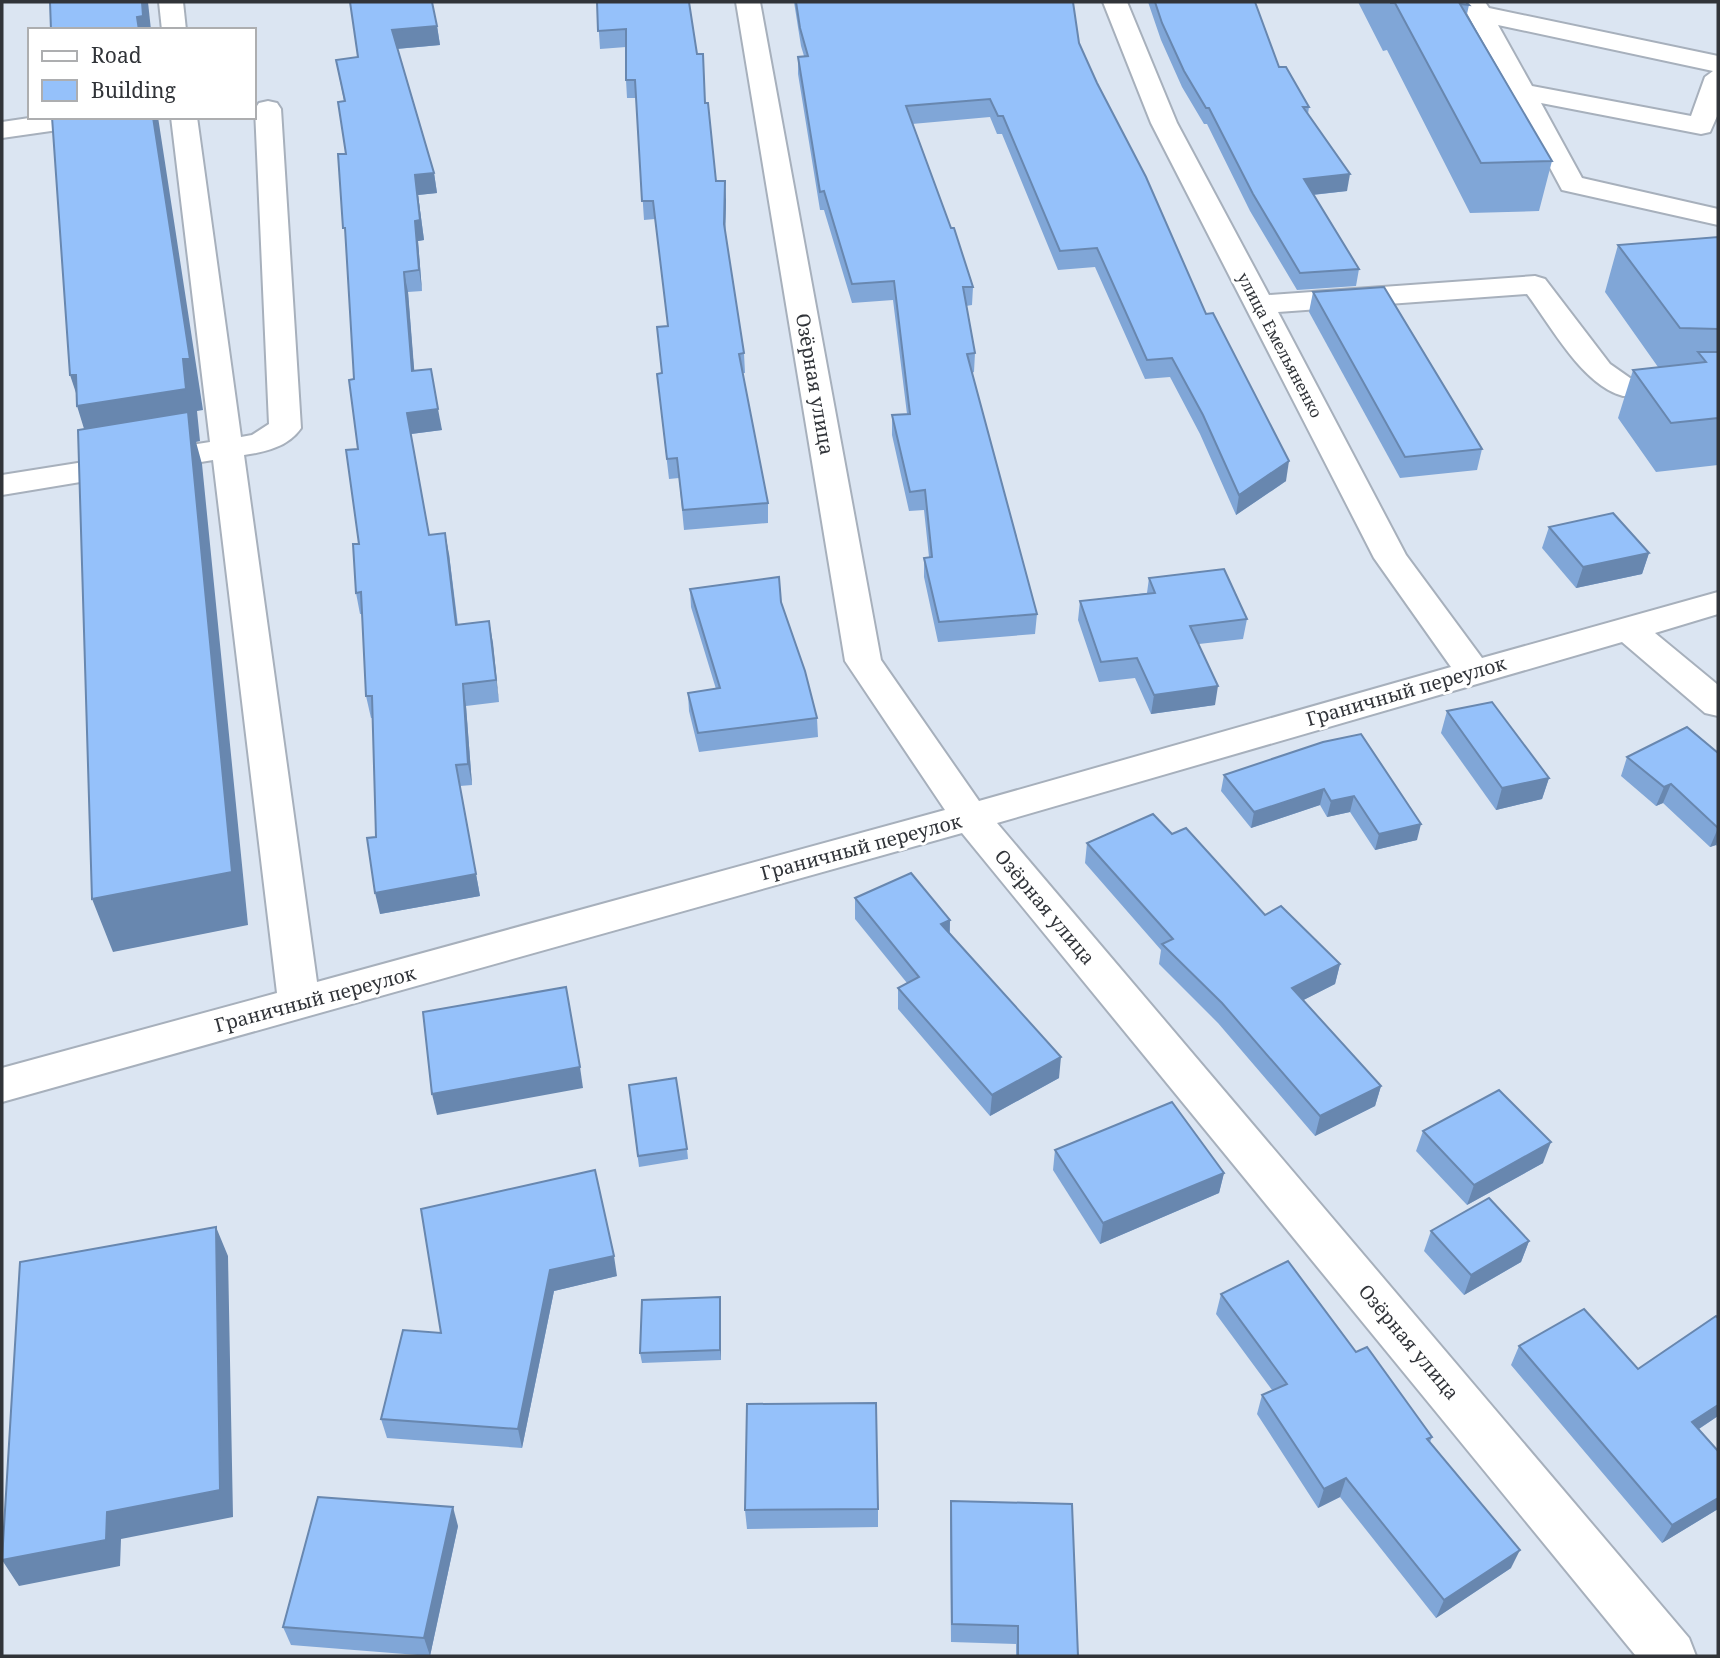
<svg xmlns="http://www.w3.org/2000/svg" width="1720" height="1658" viewBox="0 0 1720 1658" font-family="'Noto Serif',serif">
	<rect width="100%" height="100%" fill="#dbe5f2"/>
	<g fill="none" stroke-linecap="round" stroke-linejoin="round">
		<g stroke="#a7b0bc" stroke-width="4">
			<g id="minor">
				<polygon points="159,2 183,2 186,30 162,30"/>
				<path d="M736,2H760L881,660L979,801L1451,667L1374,558L1151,123L1103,2H1127L1177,123L1269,295L1535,276L1545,279L1610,364L1630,378L1718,380V398L1623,396C1583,386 1551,326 1527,294L1278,312L1406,555L1482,658L1718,592V614L1655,633L1718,685V716L1705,713L1622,642L997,823L1689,1638L1696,1656H1636L962,833L2,1102V1068L277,993L213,460L2,495V475L210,442L171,117H197L241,437L252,435L269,424L255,109L259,103L268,101L277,103L281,109L301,428C288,447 265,452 244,455L317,982L945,810L845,661Z"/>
				<path d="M1461,2H1485L1489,8L1718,56V114L1710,132L1701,134L1541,103L1582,178L1718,209V225L1562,190ZM1498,25L1713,71L1705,77L1691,116L1532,86Z"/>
				<polygon points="36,117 106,117 102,123 93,125 2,138 2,122"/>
			</g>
		</g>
		<use href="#minor" fill="#fff" fill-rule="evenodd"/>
	</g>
	<g fill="#80a6d7">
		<polygon points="597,2 697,54 704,72 705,103 716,181 726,200 725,232 744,353 745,373 743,373 768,503 768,523 684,530 679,478 669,479 659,393 657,374 661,373 668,326 655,219 644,220 636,98 627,98 626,80 626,47 600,49"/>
		<polygon points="794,2 1073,2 1079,43 1097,83 1286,481 1236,515 1200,434 1170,377 1145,379 1095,267 1058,270 1002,134 997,134 990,117 912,124 973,287 972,305 966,306 975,353 974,372 972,373 1037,614 1035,634 938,642 924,577 924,558 929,557 924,510 909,511 892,435 892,415 907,414 893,300 852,303 824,210 820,210 798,74 798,57 804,56 801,46"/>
		<polygon points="1148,2 1255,2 1279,67 1309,107 1308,114 1347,191 1313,195 1359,269 1356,286 1297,290 1250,211 1207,124 1204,124 1182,87 1161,40"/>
		<polygon points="1358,2 1466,2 1469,5 1467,14 1552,161 1539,211 1470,213 1387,50 1383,51"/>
		<polygon points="437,26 440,45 397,49 434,173 437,193 418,195 424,240 418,241 422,291 408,292 414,371 442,430 411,434 429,535 449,554 458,625 489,621 499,702 466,706 472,785 460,786 480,896 380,914 376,837 373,718 371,718 366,696 362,614 360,614 356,593 359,544 358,449 354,379 344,101 336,60 358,57"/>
		<polygon points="1718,237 1718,465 1656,472 1618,418 1633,370 1658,367 1605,292 1618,245"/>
		<polygon points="1313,292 1482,449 1477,470 1400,478 1309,312"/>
		<polygon points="1549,527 1649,553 1642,574 1576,588 1542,548"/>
		<polygon points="1149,578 1247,619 1243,639 1199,644 1215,705 1151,714 1135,678 1099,682 1078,620 1080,601 1147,593"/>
		<polygon points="690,589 781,602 817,718 818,737 699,752 689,711 688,693 716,689 691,607"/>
		<polygon points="1447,711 1549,778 1542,799 1496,810 1441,733"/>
		<polygon points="1323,742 1417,840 1375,850 1350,812 1327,817 1320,805 1251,828 1221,791 1224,775"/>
		<polygon points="1718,753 1718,847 1716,845 1710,847 1663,803 1656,806 1621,776 1627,757"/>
		<polygon points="1172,834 1265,915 1340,964 1335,984 1303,1000 1381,1086 1375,1106 1315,1136 1218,1023 1159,964 1161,950 1085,863 1087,843"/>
		<polygon points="855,898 950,920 950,933 1059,1078 990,1116 898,1009 898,988 907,983 855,919"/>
		<polygon points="630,1096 687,1149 688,1159 639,1167"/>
		<polygon points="1423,1131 1543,1163 1467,1205 1416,1151"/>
		<polygon points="1055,1150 1224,1173 1219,1193 1100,1244 1053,1170"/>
		<polygon points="421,1209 617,1276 554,1291 522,1448 387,1438 381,1419 441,1333"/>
		<polygon points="1431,1231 1529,1241 1521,1262 1464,1295 1424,1251"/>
		<polygon points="1221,1294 1356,1352 1432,1437 1430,1442 1511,1568 1436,1618 1340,1497 1318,1508 1257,1414 1262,1395 1272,1390 1216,1314"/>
		<polygon points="720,1297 721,1360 642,1363 640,1353"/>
		<polygon points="1718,1318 1718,1416 1699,1429 1718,1451 1718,1509 1662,1543 1511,1365 1519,1346 1638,1369"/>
		<polygon points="951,1501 1078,1656 1016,1656 1016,1644 951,1642 950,1519"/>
		<polygon points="878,1509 878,1527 747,1529 745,1510"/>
		<polygon points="458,1526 430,1656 291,1645 283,1627"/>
	</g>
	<g fill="#6887af">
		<polygon points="142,2 148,2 151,30 139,30 137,17"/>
		<polygon points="437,26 440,45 395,49 392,30"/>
		<polygon points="153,117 158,117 203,410 197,411 200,441 196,442 202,464 248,925 113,952 92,899 93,458 77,406 80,405 70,375 183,359"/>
		<polygon points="434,173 437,193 418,195 424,240 418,241 422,291 419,270 415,221 415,175"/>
		<polygon points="1350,174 1347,191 1301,196 1304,179"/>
		<polygon points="725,181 726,200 725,242 724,224"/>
		<polygon points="404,272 408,292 416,392 412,371"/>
		<polygon points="438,409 442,430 411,434 407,413"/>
		<polygon points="1289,461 1286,481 1236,515 1239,495"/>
		<polygon points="445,533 449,554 460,647 456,625"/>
		<polygon points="1649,553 1642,574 1576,588 1583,567"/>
		<polygon points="489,621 493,643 499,702 496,680"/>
		<polygon points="463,684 466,706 472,785 468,764"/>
		<polygon points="1218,686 1215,705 1151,714 1154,695"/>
		<polygon points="456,765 480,896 380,914 375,893"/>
		<polygon points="1549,778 1542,799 1496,810 1502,788"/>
		<polygon points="1671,784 1663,803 1656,806 1664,787"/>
		<polygon points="1324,789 1320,805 1251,828 1254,812"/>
		<polygon points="1354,796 1350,812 1327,817 1331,801"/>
		<polygon points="1421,824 1417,840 1375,850 1379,834"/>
		<polygon points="1718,828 1718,839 1716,845 1710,847"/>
		<polygon points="950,920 949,941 941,924"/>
		<polygon points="1340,964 1335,984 1288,1008 1292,988"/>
		<polygon points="1061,1057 1059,1078 990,1116 992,1095"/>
		<polygon points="580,1067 583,1088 437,1115 432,1094"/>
		<polygon points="1381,1086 1375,1106 1315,1136 1320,1116"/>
		<polygon points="1551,1142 1543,1163 1467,1205 1474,1185"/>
		<polygon points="1224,1173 1219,1193 1100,1244 1103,1223"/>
		<polygon points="216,1227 228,1256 233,1517 121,1539 120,1566 19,1586 2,1560 107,1512"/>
		<polygon points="1529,1241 1521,1262 1464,1295 1471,1275"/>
		<polygon points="614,1256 617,1276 554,1291 522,1448 518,1429 550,1270"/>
		<polygon points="720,1297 721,1307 721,1360 720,1350"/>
		<polygon points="1718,1405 1718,1416 1682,1440 1692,1422"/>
		<polygon points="1346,1478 1340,1497 1318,1508 1324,1489"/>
		<polygon points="1718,1498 1718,1509 1662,1543 1672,1525"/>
		<polygon points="453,1507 458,1526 430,1656 424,1638"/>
		<polygon points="1520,1550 1511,1568 1436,1618 1444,1600"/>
	</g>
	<g fill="#95c1fa" stroke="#6887af" stroke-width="2">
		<polygon points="50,2 142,2 143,16 137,17 139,30 51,30"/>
		<polygon points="350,2 432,2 437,26 392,30 434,173 415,175 420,220 415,221 419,270 404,272 412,371 431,369 438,409 407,413 429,535 445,533 456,625 489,621 496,680 463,684 468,764 456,765 476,874 375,893 367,838 376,837 372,696 366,696 361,592 356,593 353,544 359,544 346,450 358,449 349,380 354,379 345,228 343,228 338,154 346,154 338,102 345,101 336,60 358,57"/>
		<polygon points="597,2 689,2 697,54 703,54 705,103 708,103 716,181 725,181 724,224 744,353 739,354 768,503 683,510 677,458 667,459 657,374 662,373 657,327 668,326 653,201 642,201 635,80 626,80 626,29 598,31"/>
		<polygon points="796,2 1073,2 1079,43 1097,83 1146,177 1206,314 1213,313 1289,461 1239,495 1203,415 1172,358 1147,360 1097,248 1060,251 1003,116 998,116 990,99 906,106 951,228 954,228 973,287 963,287 975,353 967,354 1037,614 939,622 924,558 932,557 925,490 910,492 892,415 910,414 894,281 852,284 824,191 820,192 798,57 808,56 800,28"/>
		<polygon points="1155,2 1255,2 1279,67 1286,67 1309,107 1303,107 1350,174 1304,179 1359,269 1300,273 1253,194 1209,108 1206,108 1184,71 1162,23"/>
		<polygon points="1391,2 1466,2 1469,5 1460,4 1552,161 1481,163 1395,3 1391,3"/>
		<polygon points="52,117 153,117 190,359 183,359 186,389 77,406 76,375 70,375"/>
		<polygon points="1718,237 1718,329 1680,328 1618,245"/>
		<polygon points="1384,287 1482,449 1405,457 1313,292"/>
		<polygon points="1698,352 1718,352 1718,418 1671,423 1633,370 1706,362"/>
		<polygon points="188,412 232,872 92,899 78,430"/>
		<polygon points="1613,513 1649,553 1583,567 1549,527"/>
		<polygon points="1224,569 1247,619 1190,626 1218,686 1154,695 1137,658 1101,662 1080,601 1155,593 1149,578"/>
		<polygon points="779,577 781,602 805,671 817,718 698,733 688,693 720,688 690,589"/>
		<polygon points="1492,702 1549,778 1502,788 1447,711"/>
		<polygon points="1687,727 1718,753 1718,828 1671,784 1664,787 1627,757"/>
		<polygon points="1361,734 1421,824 1379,834 1354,796 1331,801 1324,789 1254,812 1224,775 1323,742"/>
		<polygon points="1153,814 1172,834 1186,828 1265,915 1281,906 1340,964 1292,988 1381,1086 1320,1116 1222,1003 1162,944 1173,939 1087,843"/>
		<polygon points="911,873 950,920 941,924 1061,1057 992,1095 898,988 919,977 855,898"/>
		<polygon points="566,987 580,1067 432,1094 423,1012"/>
		<polygon points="676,1078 687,1149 638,1156 629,1085"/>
		<polygon points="1499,1090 1551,1142 1474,1185 1423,1131"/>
		<polygon points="1172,1102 1224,1173 1103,1223 1055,1150"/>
		<polygon points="595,1170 614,1256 550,1270 518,1429 381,1419 403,1330 441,1333 421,1209"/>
		<polygon points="1489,1198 1529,1241 1471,1275 1431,1231"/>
		<polygon points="216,1227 220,1490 107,1512 106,1540 2,1560 20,1262"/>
		<polygon points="1288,1261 1356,1352 1367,1347 1432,1437 1427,1439 1520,1550 1444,1600 1346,1478 1324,1489 1262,1395 1287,1384 1221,1294"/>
		<polygon points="720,1297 720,1350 640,1353 642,1300"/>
		<polygon points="1584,1309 1638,1369 1716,1316 1718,1318 1718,1405 1692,1422 1718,1451 1718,1498 1672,1525 1519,1346"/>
		<polygon points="876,1403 878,1509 745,1510 747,1404"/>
		<polygon points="318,1497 453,1507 424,1638 283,1627"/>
		<polygon points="951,1501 1072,1504 1078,1656 1018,1656 1018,1626 952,1624"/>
	</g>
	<g text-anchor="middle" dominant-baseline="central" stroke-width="6" stroke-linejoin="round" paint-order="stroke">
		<g font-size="16" fill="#313439" stroke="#fff">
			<text transform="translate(1280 345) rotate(62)">улица Емельяненко</text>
		</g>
		<g font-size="19" fill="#313439" stroke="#fff">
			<text transform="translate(815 384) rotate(80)">Озёрная улица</text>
			<text transform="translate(1406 691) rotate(-16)">Граничный переулок</text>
			<text transform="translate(861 847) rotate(-15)">Граничный переулок</text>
			<text transform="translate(1045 907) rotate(50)">Озёрная улица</text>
			<text transform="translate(315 999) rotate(-15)">Граничный переулок</text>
			<text transform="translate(1409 1342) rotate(50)">Озёрная улица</text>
		</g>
	</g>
	<rect width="1720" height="1658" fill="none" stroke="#313439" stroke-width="7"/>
	<rect x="28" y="28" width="228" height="91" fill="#ffffff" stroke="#adaeb0" stroke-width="2"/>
	<rect x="42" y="51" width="35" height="10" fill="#ffffff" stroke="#adaeb0" stroke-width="2"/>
	<text x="91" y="63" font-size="21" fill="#313439">Road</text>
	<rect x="42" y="80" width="35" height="21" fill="#95c1fa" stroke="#adaeb0" stroke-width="2"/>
	<text x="91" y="98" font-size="21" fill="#313439">Building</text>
</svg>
